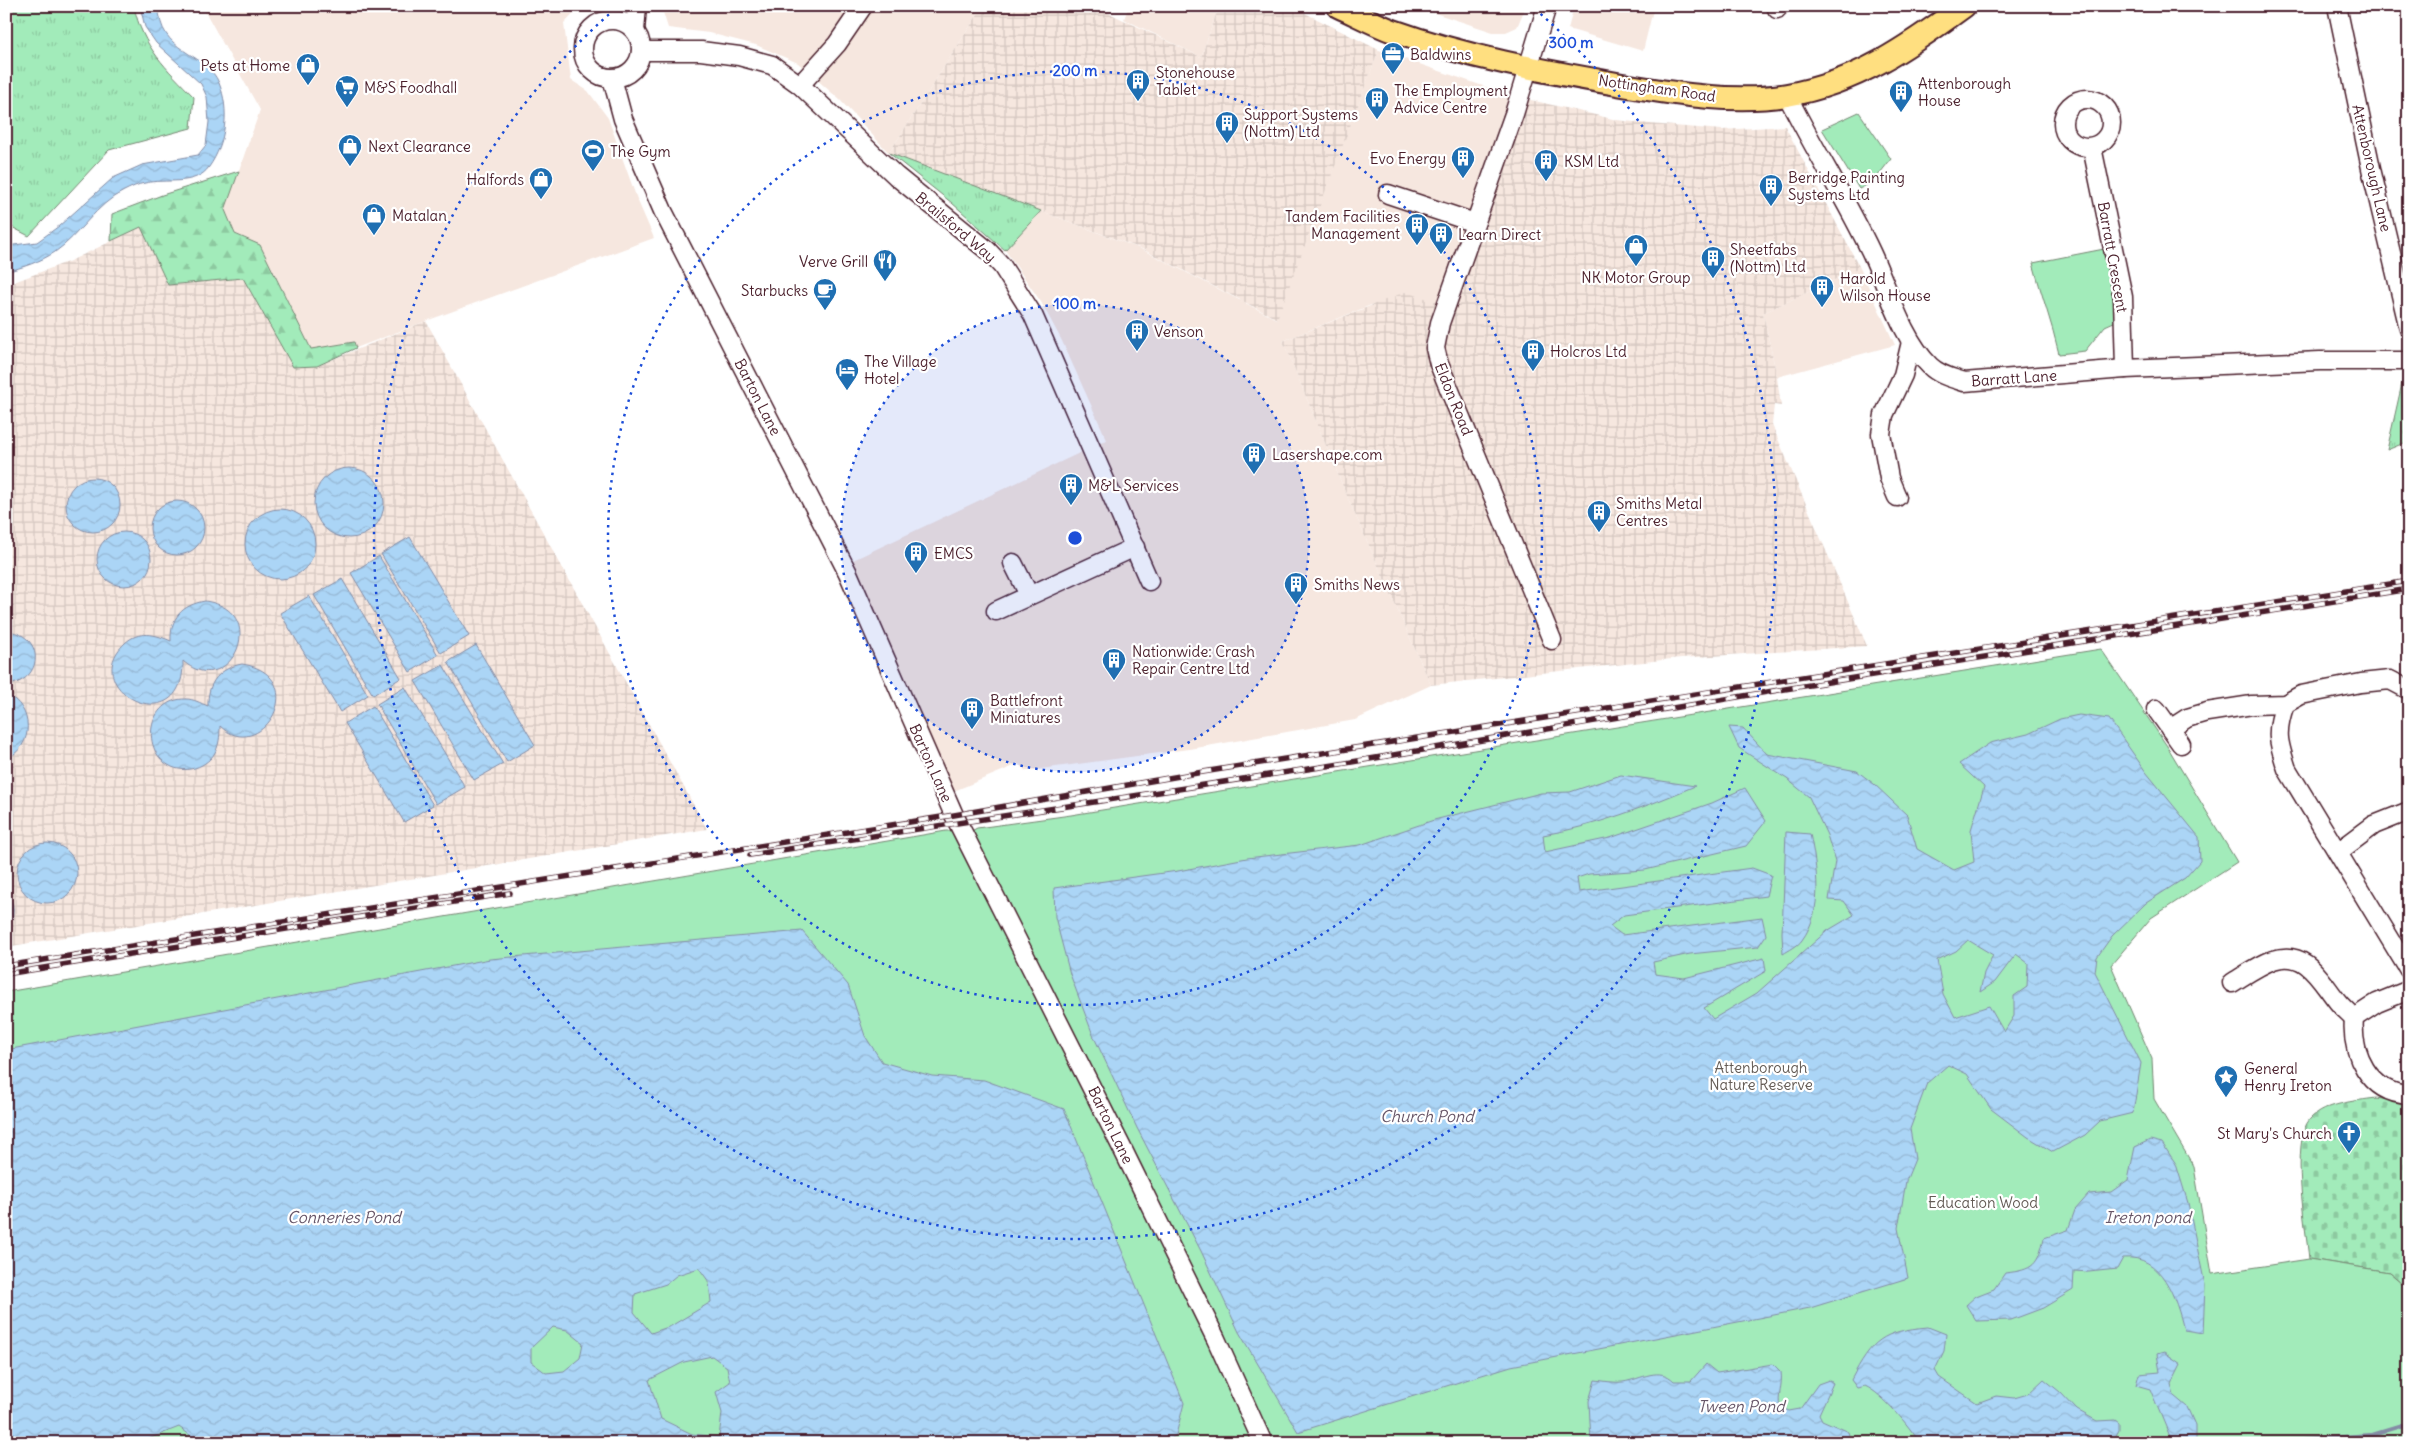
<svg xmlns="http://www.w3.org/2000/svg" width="2415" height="1449" viewBox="0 0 2415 1449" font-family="Delius,sans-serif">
	<defs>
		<pattern id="industrial-grid" width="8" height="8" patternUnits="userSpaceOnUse" patternTransform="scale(1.25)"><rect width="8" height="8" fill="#f6e7df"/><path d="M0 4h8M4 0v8" fill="none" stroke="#d4c6c0"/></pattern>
		<pattern id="grass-tufts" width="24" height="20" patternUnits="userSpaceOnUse" patternTransform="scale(1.25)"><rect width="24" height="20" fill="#a2ebba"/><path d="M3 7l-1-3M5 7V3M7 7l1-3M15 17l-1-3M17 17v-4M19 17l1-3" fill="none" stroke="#8dc9a0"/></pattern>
		<pattern id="forest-firs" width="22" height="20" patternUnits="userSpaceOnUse" patternTransform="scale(1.25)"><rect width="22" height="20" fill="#a2ebba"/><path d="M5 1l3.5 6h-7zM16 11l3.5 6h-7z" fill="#8dc9a0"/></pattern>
		<pattern id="cemetery-stones" width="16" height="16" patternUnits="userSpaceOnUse" patternTransform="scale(1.25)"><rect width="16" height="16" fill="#a2ebba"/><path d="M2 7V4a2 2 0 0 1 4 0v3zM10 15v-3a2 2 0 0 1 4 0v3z" fill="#8dc9a0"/></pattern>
		<pattern id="water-waves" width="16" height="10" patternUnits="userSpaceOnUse" patternTransform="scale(1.25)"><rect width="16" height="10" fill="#abd5f6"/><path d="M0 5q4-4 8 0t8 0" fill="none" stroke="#95b6d3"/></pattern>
	</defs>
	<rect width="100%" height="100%" fill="#fff"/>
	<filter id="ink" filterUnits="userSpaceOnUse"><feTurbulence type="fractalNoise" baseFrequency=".02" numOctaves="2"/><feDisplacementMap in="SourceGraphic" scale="10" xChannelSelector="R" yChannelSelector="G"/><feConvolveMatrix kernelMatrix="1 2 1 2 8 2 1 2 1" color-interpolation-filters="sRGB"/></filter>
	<g filter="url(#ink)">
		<g fill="#f6e7df">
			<polygon points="202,6 581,6 564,24 571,80 588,91 608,118 637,199 654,238 426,321 356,348 354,342 311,349 260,246 235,234 225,210 260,110"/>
			<polygon points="661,6 983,6 889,153 840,100 798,63 756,45 709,33 668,28"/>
			<polygon points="1129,6 1219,6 1201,57 1124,19"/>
			<polygon points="1413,6 1526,6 1517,27 1506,32 1493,32"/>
			<polygon points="1574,6 1654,6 1643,51 1568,29"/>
			<polygon points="1379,50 1509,95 1438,302 1371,305 1283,341 1346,494 1431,685 1355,720 1196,748 1026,771 1019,764 954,791 851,561 1107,440 1062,341 1041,302 1005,250 1041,211 1141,249 1276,319"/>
			<polygon points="1860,268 1895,345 1777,377 1763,313"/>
		</g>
		<g fill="url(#industrial-grid)">
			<polygon points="983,6 1108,6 1107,12 1201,57 1219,6 1291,6 1379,50 1277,319 1142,249 1041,211 1005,250 952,203 889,153"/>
			<polygon points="1509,95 1617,120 1650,124 1722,130 1785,126 1860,268 1763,313 1777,377 1781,406 1774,405 1772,425 1867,646 1681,658 1431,685 1346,494 1283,341 1405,292 1438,302"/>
			<polygon points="141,227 168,285 243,278 293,367 317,366 426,321 707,829 6,947 6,285 70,261"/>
		</g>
		<g fill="url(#grass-tufts)" stroke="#768572">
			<path d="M6,6H134C142,47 167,69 194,97L191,128L109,150L29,236L6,224Z"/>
			<polygon points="889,153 1041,211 1005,250 952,203"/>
			<polygon points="2403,379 2409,380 2409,441 2387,450"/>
		</g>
		<polygon fill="url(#forest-firs)" stroke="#768572" points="239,171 225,210 235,234 260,245 311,349 354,342 356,348 317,366 293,367 243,278 168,285 141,227 111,241 112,214 162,195"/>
		<path fill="url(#cemetery-stones)" stroke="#768572" d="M2376,1098L2404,1102L2409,1116V1284L2402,1283L2389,1272L2309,1259C2306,1229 2290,1141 2310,1119C2325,1103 2355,1101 2376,1098Z"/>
		<g fill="#a2ebba" stroke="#768572">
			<polygon points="1859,112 1891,159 1873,182 1859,189 1822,129"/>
			<path d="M2104,249L2111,279L2116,321L2105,326L2085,351L2059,354C2052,323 2041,294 2033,263Z"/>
			<polygon points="2101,649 2167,746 2237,862 2151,918 2111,965 2152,1059 2154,1099 2194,1167 2212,1274 2309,1259 2389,1272 2402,1283 2409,1284 2409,1443 6,1443 6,992 946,831 951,831 956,839 977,828 1071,815"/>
		</g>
		<g fill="url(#water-waves)" stroke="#848ca5" fill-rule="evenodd">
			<path d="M140,6H159C158,54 206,51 219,83C230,110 226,143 209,167C195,187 165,178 145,183C138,184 130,188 124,191C96,204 80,235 55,252C40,262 23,267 6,272V246L37,242L59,226L113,178L142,165L198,155L206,145L209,122L207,97L201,84L156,43L145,27Z"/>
			<circle cx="349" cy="503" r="35"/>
			<circle cx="93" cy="505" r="27"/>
			<circle cx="177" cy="528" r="27"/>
			<circle cx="280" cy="544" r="35"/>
			<circle cx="124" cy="559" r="27"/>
			<polygon points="410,537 469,636 441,653 381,554"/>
			<polygon points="379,556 438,655 410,672 351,573"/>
			<polygon points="342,579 401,678 373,695 314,595"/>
			<polygon points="309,596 368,695 340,712 280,613"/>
			<path d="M205,601C273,611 229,702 183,661C185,744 75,690 125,643C139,630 155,634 171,641C170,618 182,605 205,601Z"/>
			<path d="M6,631C43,633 46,678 9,685L6,684Z"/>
			<polygon points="476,645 535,745 507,762 448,662"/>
			<path d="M242,664C314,675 262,766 220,726C220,742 218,756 202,765C193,770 181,771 172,767C139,752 147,698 186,699C194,699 200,703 208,706C207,682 220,668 242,664Z"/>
			<polygon points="443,665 503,764 474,780 415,681"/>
			<polygon points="405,687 465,787 436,804 377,704"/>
			<path d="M6,694C34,707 35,746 6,759Z"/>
			<polygon points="373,706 433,805 404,822 345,723"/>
			<path d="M2079,715L2109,719L2146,772L2199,837L2200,861L2185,878L2146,903L2112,936L2097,957L2095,972L2141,1063L2133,1113L2100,1121L2085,1135L2053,1152L2028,1137L1991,1109L1967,1074L1948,1065L1927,1083L1910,1129L1915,1159L1906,1181L1898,1228L1908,1278L1810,1308L1511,1366L1298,1432L1239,1332L1201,1251L1137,1128L1093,1035L1070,974L1055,917L1054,888L1178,871L1247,858L1360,845L1434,820L1541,793L1570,792L1621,775L1695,786C1645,807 1596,826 1543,835L1545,852L1610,838L1712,803L1745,788L1766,821L1746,846L1645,870L1589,874L1577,878L1579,892L1752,868L1771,875L1766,896L1624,915L1610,926L1622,935L1762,917L1766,935L1758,947L1690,954L1653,962L1655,974L1684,978L1764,958L1766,971L1704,1008L1713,1019L1757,993L1827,931L1854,915L1844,901L1829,900L1835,861L1827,835L1809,797L1787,779L1739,748L1729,727L1743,728L1767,754L1857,771L1874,784L1907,815L1917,849L1954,870L1974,862L1971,830L1984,787L1959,764L1990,743L2028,734L2060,719ZM1968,940L1993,955L1984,973L1980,992L1995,982L2016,954L2028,963L2027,987L2014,996V1016L2004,1032L1989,1006L1955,1017L1943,994L1937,960L1956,951Z"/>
			<path d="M1786,832L1810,834C1817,868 1824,910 1802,940C1798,946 1789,950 1783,954L1782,933Z"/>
			<circle cx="47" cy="873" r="30"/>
			<path d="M6,891C15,903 16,917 6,929Z"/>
			<path d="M802,931L848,985L865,1036L882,1062L932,1076L984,1080L1064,1109L1184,1403L1176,1435L1166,1443H197L194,1438L179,1427L138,1443H6V1050L490,959ZM699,1268L709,1282L711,1302L671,1326L651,1333L634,1312L635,1294L666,1284L677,1275ZM553,1327L567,1330L583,1343L580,1358L564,1371L546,1373L531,1362V1348ZM712,1356L727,1367L730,1382L716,1392L722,1413L719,1437L692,1434L661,1419L649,1380L684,1362Z"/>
			<path d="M2150,1140L2162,1143L2176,1164L2188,1203L2205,1285L2203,1333L2184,1330C2176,1298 2162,1254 2123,1258L2117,1269L2089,1272L2074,1271L2073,1290L2043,1308L2011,1320L1976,1321L1966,1305L1976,1296L1994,1289L2005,1273C2034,1270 2038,1265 2044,1238L2068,1230L2075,1210L2089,1194L2111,1192L2128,1180L2135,1147Z"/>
			<path d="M1928,1327L1946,1334L1944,1351L1935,1370L1939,1377L1977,1403L1996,1396L2014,1398L2028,1394L2044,1379L2060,1392L2077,1410L2097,1421L2115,1420L2119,1423V1430L2112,1443H1920C1909,1426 1883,1394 1865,1386L1857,1388L1851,1380C1872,1340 1882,1331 1928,1327Z"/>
			<polygon points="2164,1352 2181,1364 2171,1384 2174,1396 2187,1407 2195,1425 2195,1443 2176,1443 2171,1439 2150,1389 2136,1385 2139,1374 2160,1372 2157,1354"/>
			<path d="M1706,1364L1717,1373L1773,1364L1781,1372C1783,1385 1777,1397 1780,1407L1789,1411L1800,1409L1818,1384L1829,1380L1833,1383L1819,1414L1822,1420L1849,1432L1851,1439L1848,1443H1591L1589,1401L1595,1380C1604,1381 1614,1383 1623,1382C1642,1379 1659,1366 1674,1381H1691Z"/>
		</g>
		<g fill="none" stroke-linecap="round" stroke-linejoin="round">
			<polyline stroke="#848ca5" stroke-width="4.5" points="2261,1443 2373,1435 2409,1424"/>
			<g stroke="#4a1f2b" stroke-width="21">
				<g id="minor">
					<polyline points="1547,6 1514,114 1440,323 1435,348 1439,364 1552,640"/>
					<polyline points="2337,6 2372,173 2409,329"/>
					<polyline points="1777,9 1779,6"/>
					<circle cx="612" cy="49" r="29"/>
					<polyline points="635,31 637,6"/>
					<polyline points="641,51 701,51 739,56 772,65 800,85 896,176 987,250 1002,266 1033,315 1149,581"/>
					<polyline points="612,78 623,119 663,211 848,573 954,815 1123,1150 1216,1339 1263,1443"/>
					<polyline points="800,85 837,44 863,6"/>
					<path d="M1787,95C1813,148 1846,199 1871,252C1888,288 1902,339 1930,366C1939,375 1952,378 1964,382L2125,369L2320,361H2409"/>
					<circle cx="2087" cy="123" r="24"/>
					<polyline points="2092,147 2123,297 2125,369"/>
					<polyline points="1388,194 1475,223"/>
					<polyline points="1897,497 1889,478 1881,434 1884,415 1903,375 1911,342"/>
					<polyline points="1013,563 1029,595"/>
					<polyline points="996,611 1135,547"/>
					<path d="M2285,704C2275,732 2278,742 2287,769L2409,970"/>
					<polyline points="2156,709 2181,744"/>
					<polyline points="2170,729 2187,718 2207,712 2252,705 2285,704 2301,695 2361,683 2390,680 2409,690"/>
					<polyline points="2338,852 2374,825 2409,811"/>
					<path d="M2232,983C2245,975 2259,965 2273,960C2307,949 2320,980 2338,1002C2343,1008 2349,1013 2354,1018"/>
					<path d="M2354,1018C2351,1053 2368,1093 2409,1095"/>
					<polyline points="2354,1018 2377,1003 2409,990"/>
				</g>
			</g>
			<g stroke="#4a1f2b" stroke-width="26">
				<path id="major" d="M1338,6C1356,14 1374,24 1393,31C1466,57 1542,71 1617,84C1672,93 1732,104 1787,95C1857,83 1908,47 1964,6"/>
			</g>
			<use href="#minor" stroke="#fff" stroke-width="18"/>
			<use href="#major" stroke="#ffdf80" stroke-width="22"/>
			<g stroke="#4a1f2b" stroke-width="5.5">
				<g id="rail">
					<polyline points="750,855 1334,765 1785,689 2409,589"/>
					<polyline points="6,966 954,815 1203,772 2409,581"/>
					<polyline points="6,974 510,893"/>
				</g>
			</g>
			<use href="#rail" stroke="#fff" stroke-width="4" stroke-dasharray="11" stroke-linecap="butt"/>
		</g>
	</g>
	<circle cx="1075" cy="538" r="234" fill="#1d4ed8" fill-opacity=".12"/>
	<g fill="none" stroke="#1d4ed8" stroke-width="2.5" stroke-dasharray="2.5 5">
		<circle cx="1075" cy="538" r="234"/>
		<circle cx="1075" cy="538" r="467"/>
		<path d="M1535 9A701 701 0 1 1 615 9"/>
	</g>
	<defs>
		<g id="office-pin" transform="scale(1.25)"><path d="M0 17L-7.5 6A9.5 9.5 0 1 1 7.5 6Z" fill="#1f6fb2" stroke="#fff"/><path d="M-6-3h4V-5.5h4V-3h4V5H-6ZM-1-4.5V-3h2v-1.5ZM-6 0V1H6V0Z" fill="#fff"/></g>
		<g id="shop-pin" transform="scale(1.25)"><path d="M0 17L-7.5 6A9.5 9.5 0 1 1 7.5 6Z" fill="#1f6fb2" stroke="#fff"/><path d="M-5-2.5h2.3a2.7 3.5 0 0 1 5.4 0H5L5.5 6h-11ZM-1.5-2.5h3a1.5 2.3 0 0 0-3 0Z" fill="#fff"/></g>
		<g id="building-pin" transform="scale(1.25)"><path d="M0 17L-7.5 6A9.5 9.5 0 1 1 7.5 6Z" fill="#1f6fb2" stroke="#fff"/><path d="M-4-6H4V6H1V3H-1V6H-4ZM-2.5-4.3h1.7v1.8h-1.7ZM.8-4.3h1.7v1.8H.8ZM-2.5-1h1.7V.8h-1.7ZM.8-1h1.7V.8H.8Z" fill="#fff"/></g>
		<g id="supermarket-pin" transform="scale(1.25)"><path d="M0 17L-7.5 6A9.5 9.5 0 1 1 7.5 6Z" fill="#1f6fb2" stroke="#fff"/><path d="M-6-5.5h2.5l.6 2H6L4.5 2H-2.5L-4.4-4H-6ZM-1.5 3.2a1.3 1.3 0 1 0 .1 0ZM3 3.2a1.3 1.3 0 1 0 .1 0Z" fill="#fff"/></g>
		<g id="stadium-pin" transform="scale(1.25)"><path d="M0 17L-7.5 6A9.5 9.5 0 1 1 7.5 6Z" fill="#1f6fb2" stroke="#fff"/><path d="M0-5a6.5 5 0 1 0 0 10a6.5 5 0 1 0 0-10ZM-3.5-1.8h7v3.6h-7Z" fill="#fff"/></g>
		<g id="restaurant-pin" transform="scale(1.25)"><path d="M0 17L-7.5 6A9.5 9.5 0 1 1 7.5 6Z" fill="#1f6fb2" stroke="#fff"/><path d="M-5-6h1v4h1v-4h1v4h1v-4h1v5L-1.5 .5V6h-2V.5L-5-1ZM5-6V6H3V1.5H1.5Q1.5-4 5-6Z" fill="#fff"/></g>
		<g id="cafe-pin" transform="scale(1.25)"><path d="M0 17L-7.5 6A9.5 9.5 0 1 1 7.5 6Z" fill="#1f6fb2" stroke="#fff"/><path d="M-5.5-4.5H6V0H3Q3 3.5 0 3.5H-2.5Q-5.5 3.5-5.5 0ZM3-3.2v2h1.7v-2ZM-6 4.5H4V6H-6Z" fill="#fff"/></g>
		<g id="hotel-pin" transform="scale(1.25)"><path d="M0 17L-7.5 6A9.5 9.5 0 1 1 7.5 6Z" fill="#1f6fb2" stroke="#fff"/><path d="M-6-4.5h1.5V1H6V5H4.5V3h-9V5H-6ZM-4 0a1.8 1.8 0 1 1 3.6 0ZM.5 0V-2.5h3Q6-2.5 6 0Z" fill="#fff"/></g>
		<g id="sight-pin" transform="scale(1.25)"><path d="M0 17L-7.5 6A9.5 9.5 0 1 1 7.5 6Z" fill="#1f6fb2" stroke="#fff"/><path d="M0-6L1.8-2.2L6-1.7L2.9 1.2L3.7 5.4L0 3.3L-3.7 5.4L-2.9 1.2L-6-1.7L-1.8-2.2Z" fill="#fff"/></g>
		<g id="church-pin" transform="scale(1.25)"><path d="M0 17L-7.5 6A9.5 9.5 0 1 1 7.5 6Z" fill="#1f6fb2" stroke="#fff"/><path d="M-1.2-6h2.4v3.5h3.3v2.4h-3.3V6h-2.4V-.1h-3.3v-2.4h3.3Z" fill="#fff"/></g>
	</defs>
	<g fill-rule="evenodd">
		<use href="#office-pin" x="1393" y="54"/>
		<use href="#shop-pin" x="308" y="65"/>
		<use href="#building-pin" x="1138" y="81"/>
		<use href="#supermarket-pin" x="347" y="87"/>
		<use href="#building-pin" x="1901" y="92"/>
		<use href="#building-pin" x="1377" y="99"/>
		<use href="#building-pin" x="1227" y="123"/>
		<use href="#shop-pin" x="350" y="146"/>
		<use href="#stadium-pin" x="593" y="151"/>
		<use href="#building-pin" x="1463" y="158"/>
		<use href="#building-pin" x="1546" y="161"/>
		<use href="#shop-pin" x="541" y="179"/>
		<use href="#building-pin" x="1771" y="186"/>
		<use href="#shop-pin" x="374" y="215"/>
		<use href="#building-pin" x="1417" y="225"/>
		<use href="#building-pin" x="1441" y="234"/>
		<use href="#shop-pin" x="1636" y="246"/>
		<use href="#building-pin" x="1713" y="258"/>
		<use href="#restaurant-pin" x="885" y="261"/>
		<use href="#building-pin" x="1822" y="287"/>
		<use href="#cafe-pin" x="825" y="290"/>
		<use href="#building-pin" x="1137" y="331"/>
		<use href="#building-pin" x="1533" y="351"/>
		<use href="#hotel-pin" x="847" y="370"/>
		<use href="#building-pin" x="1254" y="454"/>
		<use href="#building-pin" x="1071" y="485"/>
		<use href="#building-pin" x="1599" y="512"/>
		<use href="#building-pin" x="916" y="553"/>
		<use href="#building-pin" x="1296" y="584"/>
		<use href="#building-pin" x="1114" y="660"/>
		<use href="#building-pin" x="972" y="709"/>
		<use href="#sight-pin" x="2226" y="1077"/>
		<use href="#church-pin" x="2349" y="1133"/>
	</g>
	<g text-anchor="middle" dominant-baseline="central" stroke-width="4.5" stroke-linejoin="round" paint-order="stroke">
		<g font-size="15" fill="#4a1f2b" stroke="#fff" text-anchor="start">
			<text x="1410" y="54">Baldwins</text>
			<text x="290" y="65" text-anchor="end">Pets at Home</text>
			<text x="1156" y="72">Stonehouse<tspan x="1156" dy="17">Tablet</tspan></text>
			<text x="1918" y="83">Attenborough<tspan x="1918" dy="17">House</tspan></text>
			<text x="364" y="87">M&amp;S Foodhall</text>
			<text x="1394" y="90">The Employment<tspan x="1394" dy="17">Advice Centre</tspan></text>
			<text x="1244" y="114">Support Systems<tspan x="1244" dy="17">(Nottm) Ltd</tspan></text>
			<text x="368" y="146">Next Clearance</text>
			<text x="610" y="151">The Gym</text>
			<text x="1446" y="158" text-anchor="end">Evo Energy</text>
			<text x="1564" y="161">KSM Ltd</text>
			<text x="1788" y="177">Berridge Painting<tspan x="1788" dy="17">Systems Ltd</tspan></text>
			<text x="524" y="179" text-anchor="end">Halfords</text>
			<text x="392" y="215">Matalan</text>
			<text x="1400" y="216" text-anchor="end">Tandem Facilities<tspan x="1400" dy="17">Management</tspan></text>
			<text x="1458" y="234">Learn Direct</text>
			<text x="1730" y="249">Sheetfabs<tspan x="1730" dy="17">(Nottm) Ltd</tspan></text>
			<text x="868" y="261" text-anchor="end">Verve Grill</text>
			<text x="1636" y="277" text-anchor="middle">NK Motor Group</text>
			<text x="1840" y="278">Harold<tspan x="1840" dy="17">Wilson House</tspan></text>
			<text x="808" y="290" text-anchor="end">Starbucks</text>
			<text x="1154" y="331">Venson</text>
			<text x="1550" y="351">Holcros Ltd</text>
			<text x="864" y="361">The Village<tspan x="864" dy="17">Hotel</tspan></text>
			<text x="1272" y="454">Lasershape.com</text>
			<text x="1088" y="485">M&amp;L Services</text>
			<text x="1616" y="503">Smiths Metal<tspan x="1616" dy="17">Centres</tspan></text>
			<text x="934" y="553">EMCS</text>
			<text x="1314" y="584">Smiths News</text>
			<text x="1132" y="651">Nationwide: Crash<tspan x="1132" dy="17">Repair Centre Ltd</tspan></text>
			<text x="990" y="700">Battlefront<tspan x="990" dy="17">Miniatures</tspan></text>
			<text x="2244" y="1068">General<tspan x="2244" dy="17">Henry Ireton</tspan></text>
			<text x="2332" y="1133" text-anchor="end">St Mary's Church</text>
		</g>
		<g font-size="15" fill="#4a1f2b" stroke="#fff">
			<text transform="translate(1657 88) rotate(8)">Nottingham Road</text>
			<text transform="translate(2372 168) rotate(77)">Attenborough Lane</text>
			<text transform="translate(956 227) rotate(40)">Brailsford Way</text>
			<text transform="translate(2113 257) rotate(80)">Barratt Crescent</text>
			<text transform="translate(2014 378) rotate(-4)">Barratt Lane</text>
			<text transform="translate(758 397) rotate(63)">Barton Lane</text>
			<text transform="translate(1454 399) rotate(68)">Eldon Road</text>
			<text transform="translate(931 763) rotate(66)">Barton Lane</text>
			<text transform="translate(1111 1125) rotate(64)">Barton Lane</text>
		</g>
		<g font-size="15" fill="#645c56" stroke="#fff">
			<text x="1761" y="1067">Attenborough<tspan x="1761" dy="17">Nature Reserve</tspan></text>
			<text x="1983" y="1202">Education Wood</text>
		</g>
		<g font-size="16" font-style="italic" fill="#675668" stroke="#fff">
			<text x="1427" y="1116">Church Pond</text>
			<text x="344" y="1217">Conneries Pond</text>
			<text x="2148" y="1217">Ireton pond</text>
			<text x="1741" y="1406">Tween Pond</text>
		</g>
	</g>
	<circle cx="1075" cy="538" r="8" fill="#1d4ed8" stroke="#fff" stroke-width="2.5"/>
	<g font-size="15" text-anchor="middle" font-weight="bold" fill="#1d4ed8" stroke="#fff" stroke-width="4.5" stroke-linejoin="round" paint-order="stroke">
		<text x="1571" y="48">300 m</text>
		<text x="1075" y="76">200 m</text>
		<text x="1075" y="309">100 m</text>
	</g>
	<rect width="2415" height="1449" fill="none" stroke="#fff" stroke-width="25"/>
	<rect x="12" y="12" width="2390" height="1424" fill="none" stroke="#4a1f2b" stroke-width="2" filter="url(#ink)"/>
</svg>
